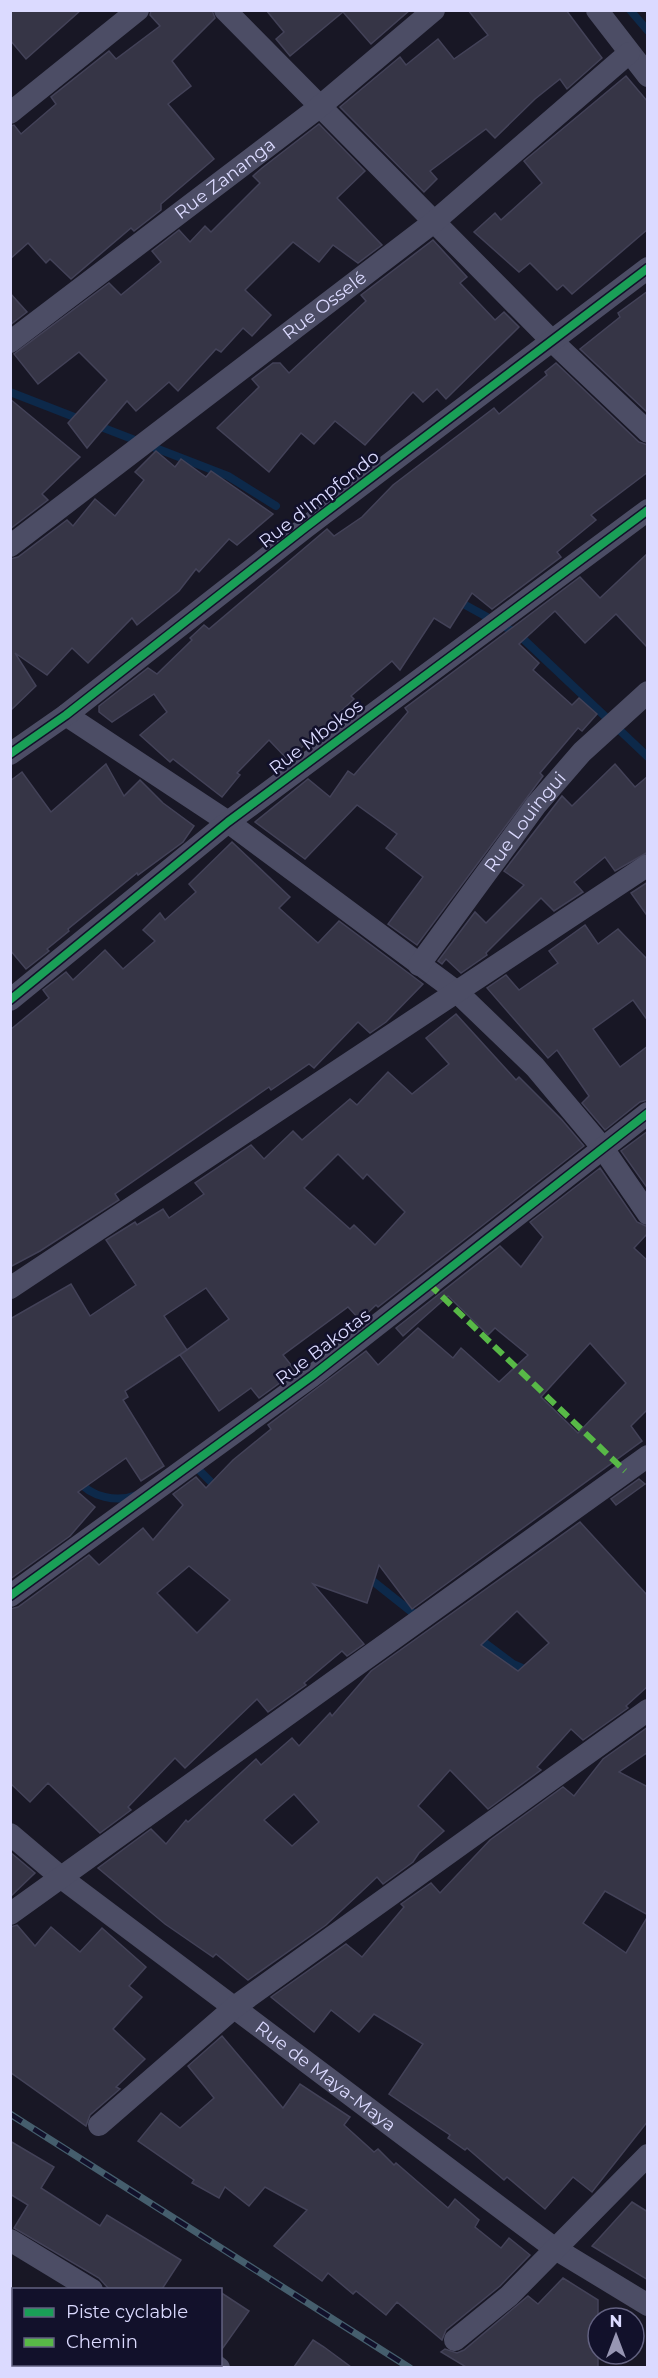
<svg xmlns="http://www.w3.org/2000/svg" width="658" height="2378" viewBox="0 0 658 2378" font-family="Montserrat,sans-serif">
	<rect width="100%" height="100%" fill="#181725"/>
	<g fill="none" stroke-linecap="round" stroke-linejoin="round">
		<g stroke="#0d294a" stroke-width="8">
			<polyline points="630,10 648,31"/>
			<polyline points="10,392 82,420"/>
			<polyline points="96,425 228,476 276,506"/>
			<polyline points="458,601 518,634 648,757"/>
			<polyline points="195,1466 218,1489"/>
			<path d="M78,1480C90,1497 117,1503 137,1495"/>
			<polyline points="365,1578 374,1582 413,1613 420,1614"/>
			<polyline points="477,1637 513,1664 529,1671"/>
		</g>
	</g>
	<g fill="#363546" stroke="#434258" stroke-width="1.5" fill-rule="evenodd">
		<polygon points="10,10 81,10 26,59 10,40"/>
		<polygon points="151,10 212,10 215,18 172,61 191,86 168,104 214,159 161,204 161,210 134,231 131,228 71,279 50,259 46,263 28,243 10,259 10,126 14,125 21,134 56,104 51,97 109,51 116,59 160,26 150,15"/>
		<polygon points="266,10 410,10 371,44 343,12 290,56 276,39 284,32"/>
		<polygon points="468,10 566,10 602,58 567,89 560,79 535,99 495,138 486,129 430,171 437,179 424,192 340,107 400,57 406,65 438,39 454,59 488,35"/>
		<polygon points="626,76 648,102 648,229 572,294 563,285 557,290 530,263 519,272 474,232 495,213 501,220 542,183 524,161"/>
		<polygon points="319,124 365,171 337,198 382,245 358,263 333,245 319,262 293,242 245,290 271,315 252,336 243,328 221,352 216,349 178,391 169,382 136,411 127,401 87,448 68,423 107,380 79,352 38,384 14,354 109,283 121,295 161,262 152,251 179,230 190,242 205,226 211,232 260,183 253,176 262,168"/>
		<polygon points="433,240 467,277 460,283 495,320 504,312 519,327 446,399 437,389 423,402 413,392 365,445 335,421 314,444 301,433 269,472 217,428 259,387 252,379 273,363 280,363 289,373 366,301 361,295"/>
		<polygon points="648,291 648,413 580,349 620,317 618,313"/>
		<polygon points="10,293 27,312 10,325"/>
		<polygon points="556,363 639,442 648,445 648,472 591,515 596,520 557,552 561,557 492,609 472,593 450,628 434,618 400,670 392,661 351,696 354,699 288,760 269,740 237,773 240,775 222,797 173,759 170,762 140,735 167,712 154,694 112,722 99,712 99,706 148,668 157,674 192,640 190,638 204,625 209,629 327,529 334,536 362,517 393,485 494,408 499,414 547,375 545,372"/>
		<polygon points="10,399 80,457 42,494 48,500 10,529"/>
		<polygon points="156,451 175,467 181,459 206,477 211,471 273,514 237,545 229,539 199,572 196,569 179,591 137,625 132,618 88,663 72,648 47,675 15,653 36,686 10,711 10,559 18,557 67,520 73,526 95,499 115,516 144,480 135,472"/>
		<polygon points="648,553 648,648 616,614 585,643 555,611 519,644 539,663 533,670 572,705 579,698 597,714 582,731 578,728 540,773 543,776 417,945 388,924 423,877 386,848 397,834 357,805 305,859 255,822 308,779 330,797 348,771 354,775 408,712 405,708 580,577 600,598"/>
		<polygon points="106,764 124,796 140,780 163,803 194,826 183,842 138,875 137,873 68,929 69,931 47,949 49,951 26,969 10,950 10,781 22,772 51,812"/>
		<polygon points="615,764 635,787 648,776 648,852 615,871 605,857 574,882 583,892 554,911 541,898 486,953 487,955 461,973 446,959 442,964 438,961 475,912 486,923 524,885 504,871 562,796 572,806"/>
		<polygon points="232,842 290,897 279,908 318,943 339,921 423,984 386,1022 370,1033 358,1022 314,1068 309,1064 271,1090 269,1087 115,1194 119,1200 40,1251 10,1267 10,1030 49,998 43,990 66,972 73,980 105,950 123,969 155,941 143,930 160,913 165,920 196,892 189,884"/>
		<polygon points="648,882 648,917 631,893"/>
		<polygon points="585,925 598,944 618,929 648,960 648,1021 633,1000 593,1029 620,1067 648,1046 648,1100 640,1102 605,1130 582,1103 589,1096 557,1050 548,1058 487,988 506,975 519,990 558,963 549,951"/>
		<path d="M456,1014L516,1080L519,1077L562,1120L584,1146L378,1307L376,1305L360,1320L348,1307L283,1355L296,1371L259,1398L251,1388L219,1411L180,1355L229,1319L206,1288L164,1316L187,1350L125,1391L128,1397L123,1400L164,1466L141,1481L126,1458L78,1492L95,1507L70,1536L10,1579V1319L71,1284L90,1316L136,1285L106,1240L135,1222L137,1225L163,1209L169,1218L204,1194L195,1183L251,1145L264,1159L293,1131L302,1140L350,1099L357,1105L388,1072L412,1094L449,1064L426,1038ZM338,1154L363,1179L367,1174L405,1212L375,1245L354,1225L350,1229L304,1188Z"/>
		<polygon points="648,1131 648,1189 621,1151"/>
		<path d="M600,1168L637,1222L648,1227V1233L634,1248L648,1261V1409L631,1426L642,1441L412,1609L379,1565L367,1603L313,1584L364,1644L347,1656L342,1651L304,1683L306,1685L268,1712L257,1699L185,1768L175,1758L128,1807L131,1810L100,1833L48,1783L30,1802L10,1783V1609L18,1607L89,1555L99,1565L143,1528L153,1540L183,1505L173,1494L196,1477L206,1488L233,1460L271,1429L268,1425L366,1351L378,1365L418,1328L453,1358L461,1348L499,1382L528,1355L495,1328L488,1335L448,1296L403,1336L396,1328L500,1246L521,1267L543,1237L530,1222ZM590,1343L626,1383L578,1433L541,1397ZM189,1566L230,1600L197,1633L157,1593Z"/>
		<polygon points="639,1479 645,1484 616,1505 611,1499"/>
		<path d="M580,1522L648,1596V1686L626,1706L628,1708L583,1740L571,1729L537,1767L541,1770L488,1809L450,1770L418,1806L444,1831L419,1853L413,1862L383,1884L377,1877L326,1925L248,1980L216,1954L213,1957L165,1924L98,1868L151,1829L166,1844L186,1820L188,1822L256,1759L261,1765L292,1738L299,1746L330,1713L332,1716L371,1671ZM517,1611L549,1643L518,1671L481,1645ZM294,1794L319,1822L292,1846L264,1820Z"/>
		<polygon points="648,1727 648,1752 619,1772 648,1787 648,1915 605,1891 583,1923 626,1953 648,1916 648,2121 592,2192 573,2177 545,2209 507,2177 504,2180 467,2148 465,2150 448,2138 450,2135 389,2094 423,2044 374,2014 359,2032 331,2010 314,2032 271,1997 346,1944 362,1957 404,1907 401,1904 431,1883 440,1893 490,1840 563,1787 574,1796 603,1759"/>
		<polygon points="10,1852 35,1873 10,1897"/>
		<polygon points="17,1925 35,1946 51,1927 80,1952 102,1928 146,1967 129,1986 142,1997 113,2029 145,2059 116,2087 120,2089 90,2115 86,2126 10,2072 10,1927"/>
		<polygon points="222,2036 283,2108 300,2084 350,2117 344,2125 374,2152 378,2149 394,2165 396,2163 448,2208 455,2199 479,2220 475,2227 501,2248 509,2238 530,2255 500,2286 446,2330 442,2340 397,2302 386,2315 356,2291 353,2294 328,2273 322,2281 274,2246 307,2210 265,2187 249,2206 225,2187 219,2198 192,2183 194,2180 138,2141 161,2113 180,2128 214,2098 188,2066"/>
		<polygon points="10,2141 54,2167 41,2188 100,2226 107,2215 181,2260 162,2289 109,2289 99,2278 14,2228 28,2205 10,2194"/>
		<polygon points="632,2202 648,2212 648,2280 592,2246"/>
		<polygon points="563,2278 598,2300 598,2367 466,2367 441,2352 445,2349 457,2353 464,2350 528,2296 538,2304"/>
		<polygon points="220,2292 249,2311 220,2352"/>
		<polygon points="313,2340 324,2347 351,2367 294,2367"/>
	</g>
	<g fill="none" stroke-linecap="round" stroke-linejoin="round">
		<g stroke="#4c4d65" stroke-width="22">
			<polyline points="225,10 551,340 648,432"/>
			<polyline points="597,10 648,76"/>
			<polyline points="10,113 138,10"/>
			<path id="s1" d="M10,342L318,108L434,10"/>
			<path id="s2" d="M10,546L435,221L629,53"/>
			<polyline points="66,715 228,822 457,992 535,1067 602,1147 648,1214"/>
			<polyline points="10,754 66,715 306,527 648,268"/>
			<path id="s3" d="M419,965L536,805L582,752L648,692"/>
			<polyline points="10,1000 228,822 648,510"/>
			<polyline points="10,1288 648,865"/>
			<polyline points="10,1596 312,1376 648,1113"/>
			<path id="s4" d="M10,1834L63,1879L554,2248L648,2305"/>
			<polyline points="10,1914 648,1456"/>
			<polyline points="99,2125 236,2006 648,1710"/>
			<polyline points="10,2240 92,2290"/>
			<polyline points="455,2340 509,2296 648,2155"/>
			<polyline points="214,2364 219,2368"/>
		</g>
		<g stroke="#455e6d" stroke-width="7">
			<polyline id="rail" points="10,2114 410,2368"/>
		</g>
		<use href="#rail" stroke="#12112b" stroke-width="4.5" stroke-dasharray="14" stroke-linecap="butt"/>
		<polyline stroke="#58b947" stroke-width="6" stroke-dasharray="12 6" stroke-linecap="butt" points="429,1284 625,1471"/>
		<g stroke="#12112b" stroke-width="11">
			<g id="cycleway">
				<polyline points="10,754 66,715 306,527 648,268"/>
				<polyline points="10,1000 228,822 648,510"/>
				<polyline points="10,1596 312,1376 648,1113"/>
			</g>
		</g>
		<use href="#cycleway" stroke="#1a9f57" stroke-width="8"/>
	</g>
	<g text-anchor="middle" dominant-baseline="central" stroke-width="5" stroke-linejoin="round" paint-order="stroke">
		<g font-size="18" fill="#dbdaff" stroke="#12112b">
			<text stroke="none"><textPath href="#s1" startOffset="270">Rue Zananga</textPath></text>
			<text stroke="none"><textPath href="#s2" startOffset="396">Rue Osselé</textPath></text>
			<text transform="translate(319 499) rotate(-38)">Rue d'Impfondo</text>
			<text transform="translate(316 737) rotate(-37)">Rue Mbokos</text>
			<text stroke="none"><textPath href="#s3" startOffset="178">Rue Louingui</textPath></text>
			<text transform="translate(323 1347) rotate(-37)">Rue Bakotas</text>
			<text stroke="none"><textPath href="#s4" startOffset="398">Rue de Maya-Maya</textPath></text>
		</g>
	</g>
	<rect width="658" height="2378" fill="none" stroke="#dbdaff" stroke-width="24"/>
	<rect x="12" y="2288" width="210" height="78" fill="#12112b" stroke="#626180" stroke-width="1.5"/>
	<rect x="24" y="2308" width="30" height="9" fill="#1a9f57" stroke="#626180" stroke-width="1.5"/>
	<text x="66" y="2318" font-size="18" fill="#dbdaff">Piste cyclable</text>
	<rect x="24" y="2338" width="30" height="9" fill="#58b947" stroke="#626180" stroke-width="1.5"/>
	<text x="66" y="2348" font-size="18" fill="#dbdaff">Chemin</text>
	<g transform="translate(616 2336)"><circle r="28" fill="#12112b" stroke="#626180" stroke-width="1.5"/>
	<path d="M0-4.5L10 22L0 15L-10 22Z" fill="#9796b3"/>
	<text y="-9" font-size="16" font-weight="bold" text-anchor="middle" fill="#dbdaff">N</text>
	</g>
</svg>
